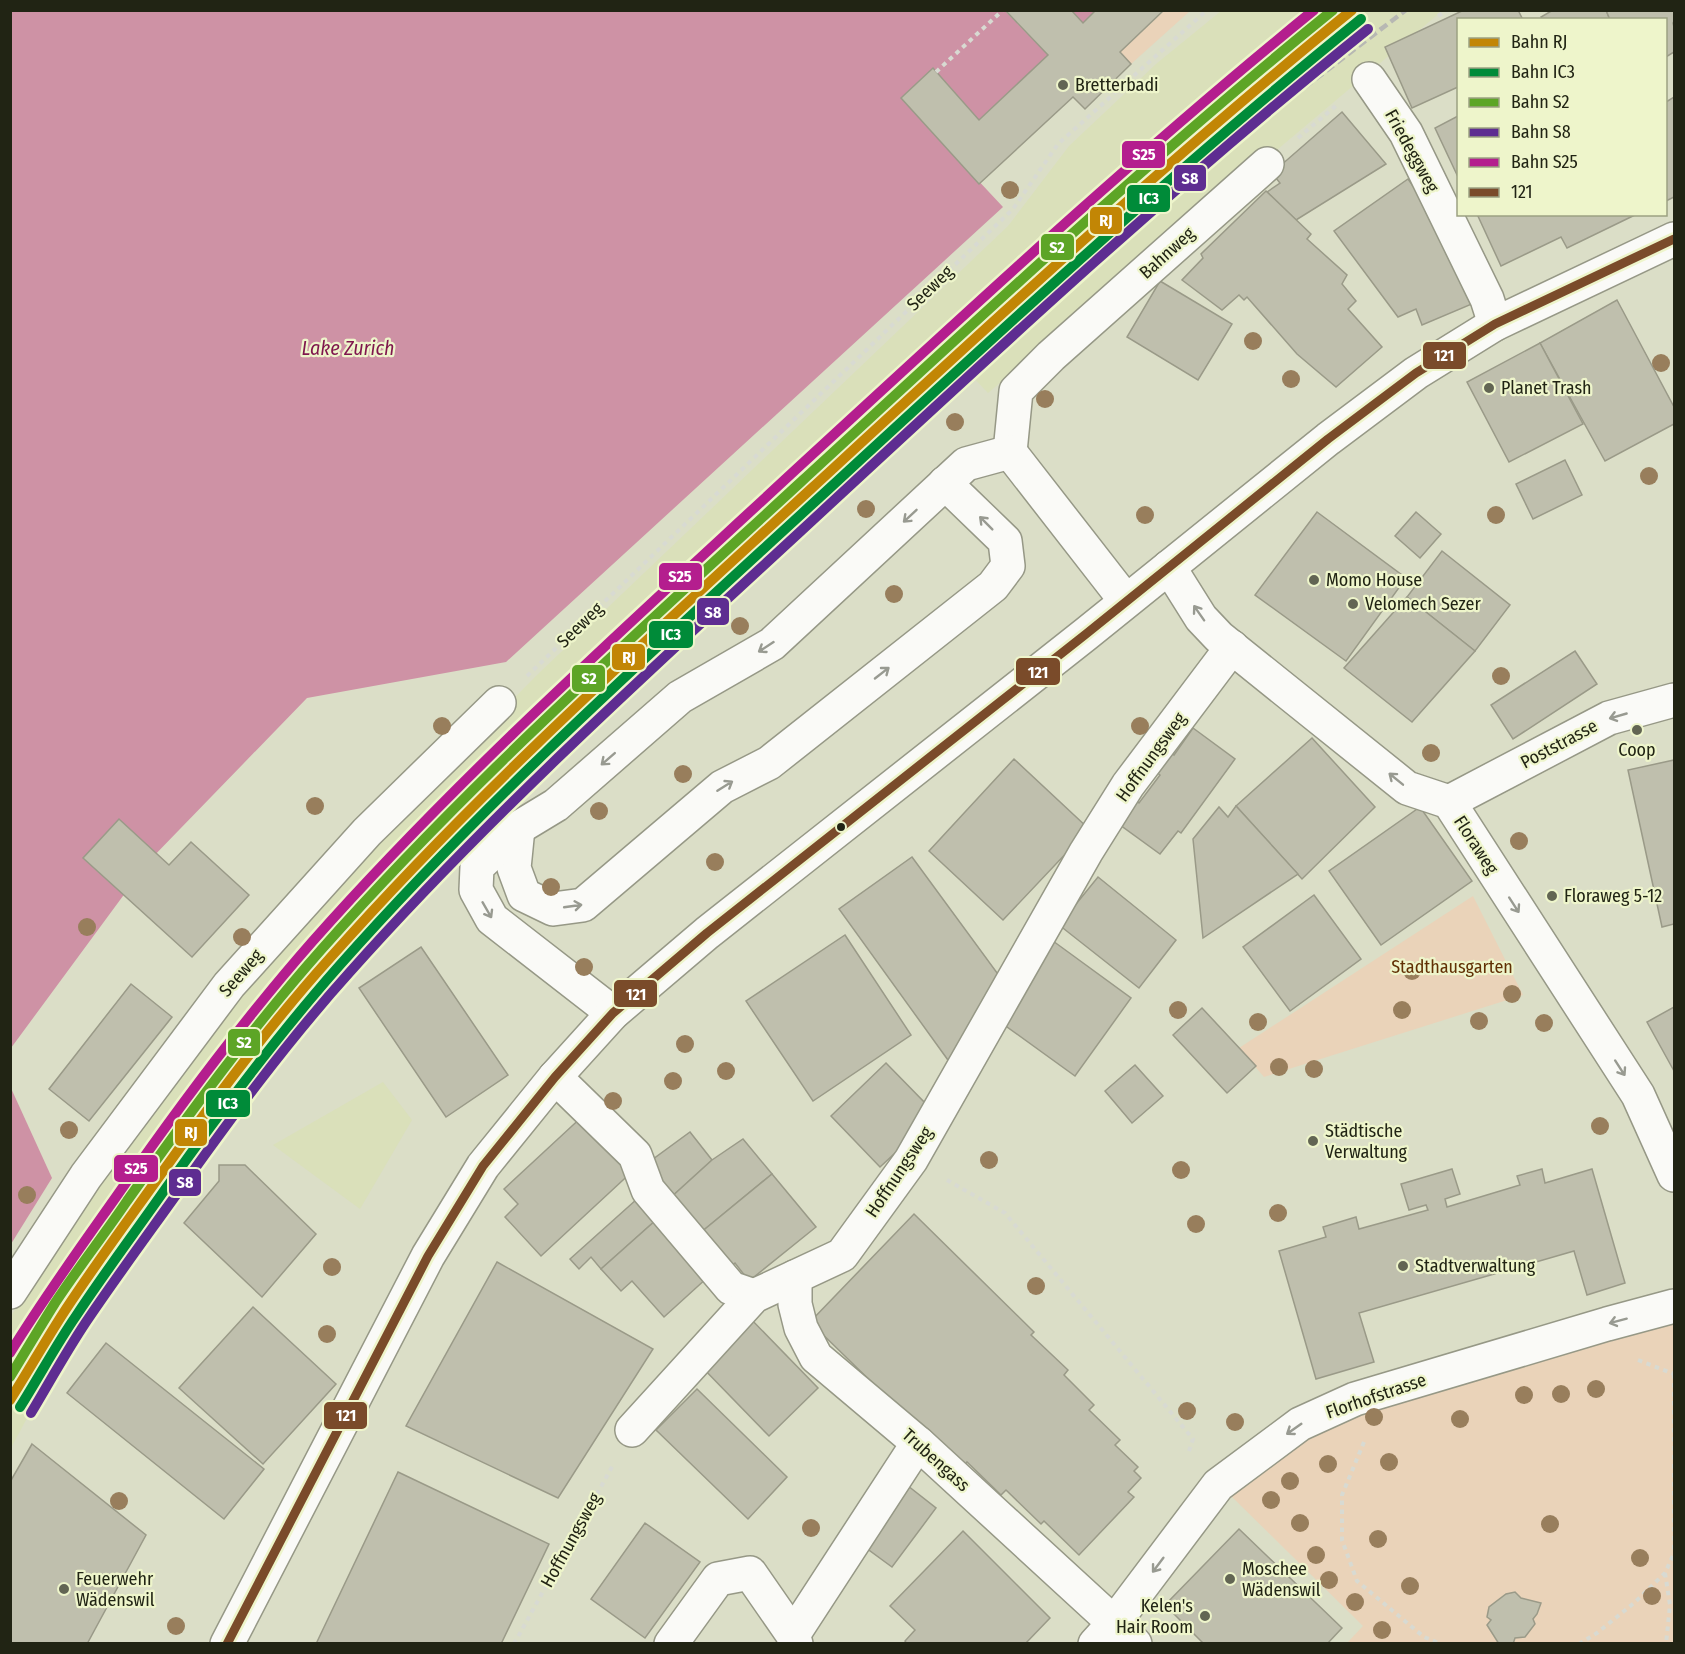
<svg xmlns="http://www.w3.org/2000/svg" width="1685" height="1654" viewBox="0 0 1685 1654" font-family="'Fira Sans Condensed',sans-serif">
	<rect width="100%" height="100%" fill="#dbdec7"/>
	<g fill="#dae0ba">
		<polygon points="1221,11 1442,11 988,393 968,372 470,852 403,923 306,1031 178,1196 39,1396 11,1448 11,1316 120,1147 211,1030 394,819 537,675 1008,226 1069,146 1156,64"/>
		<polygon points="383,1082 412,1120 360,1209 273,1145"/>
	</g>
	<g fill="#ead3b9">
		<polygon points="1164,11 1190,11 1131,64 1120,52"/>
		<polygon points="1473,896 1523,995 1264,1077 1239,1048"/>
		<polygon points="1674,1306 1674,1643 1347,1643 1363,1626 1227,1492 1300,1424"/>
	</g>
	<g fill="#ce92a5">
		<polygon points="11,11 1005,11 1048,55 979,120 933,68 901,98 1003,207 506,662 307,698 148,862 11,1048"/>
		<polygon points="1071,11 1095,11 1083,23"/>
		<polygon points="10,1086 52,1178 11,1244 10,1244"/>
	</g>
	<g fill="#bfbfad" stroke="#9a9a88" stroke-width="1.5">
		<polygon points="1005,10 1071,10 1083,23 1096,10 1164,10 1120,52 1131,64 1085,109 1073,97 979,184 901,98 933,68 979,120 1048,55"/>
		<polygon points="1464,10 1518,10 1523,20 1458,20 1458,87 1412,108 1385,47"/>
		<polygon points="1553,10 1606,10 1610,20 1543,20 1541,17"/>
		<polygon points="1606,10 1674,10 1674,21 1673,23 1674,27 1674,52 1666,57 1666,20 1610,20"/>
		<polygon points="1674,97 1674,197 1666,201 1666,102"/>
		<polygon points="1342,112 1386,164 1296,220 1267,192 1280,183 1272,173"/>
		<polygon points="1458,116 1458,177 1435,128"/>
		<polygon points="1408,179 1434,215 1479,301 1422,325 1416,309 1398,317 1334,231"/>
		<polygon points="1266,191 1311,234 1307,239 1347,275 1342,284 1356,301 1348,309 1382,347 1336,387 1297,354 1247,297 1244,300 1239,295 1222,310 1182,280 1203,258 1201,254"/>
		<polygon points="1477,214 1637,214 1567,248 1561,237 1501,266"/>
		<polygon points="1160,281 1232,324 1198,380 1127,337"/>
		<polygon points="1617,300 1674,407 1674,424 1605,461 1540,343"/>
		<polygon points="1540,343 1583,424 1509,462 1467,382"/>
		<polygon points="1565,460 1582,495 1533,519 1516,484"/>
		<polygon points="1317,512 1406,578 1346,661 1255,595"/>
		<polygon points="1416,512 1441,534 1420,558 1395,536"/>
		<polygon points="1442,551 1510,605 1475,651 1407,597"/>
		<polygon points="1407,597 1475,651 1412,722 1344,668"/>
		<polygon points="1575,651 1597,684 1513,739 1491,705"/>
		<polygon points="1193,728 1235,759 1181,833 1178,831 1160,854 1116,822 1134,799 1139,803 1160,775 1154,770 1169,750 1174,755"/>
		<polygon points="1312,738 1375,807 1302,879 1236,806"/>
		<polygon points="1014,759 1089,829 1003,920 929,851"/>
		<polygon points="1674,760 1674,924 1662,927 1628,770"/>
		<polygon points="1236,806 1298,874 1203,938 1193,839 1219,807 1228,817"/>
		<polygon points="1420,807 1472,881 1381,945 1329,871"/>
		<polygon points="119,819 169,865 191,842 249,895 192,957 83,858"/>
		<polygon points="912,857 1003,981 953,1067 839,909"/>
		<polygon points="1098,877 1176,940 1139,988 1059,925"/>
		<polygon points="1314,895 1361,959 1290,1011 1243,947"/>
		<polygon points="845,935 911,1035 813,1101 746,1001"/>
		<polygon points="1053,941 1131,998 1075,1076 996,1019"/>
		<polygon points="421,947 508,1075 446,1117 359,988"/>
		<polygon points="131,984 172,1017 89,1121 49,1089"/>
		<polygon points="1674,1007 1674,1071 1647,1022"/>
		<polygon points="1202,1008 1256,1066 1227,1093 1173,1035"/>
		<polygon points="886,1063 927,1105 908,1141 880,1167 831,1116"/>
		<polygon points="1135,1065 1163,1096 1132,1123 1105,1091"/>
		<polygon points="586,1113 636,1168 541,1256 505,1217 518,1204 504,1189"/>
		<polygon points="690,1132 712,1160 668,1200 645,1165"/>
		<polygon points="743,1139 772,1174 694,1238 668,1200 712,1160"/>
		<polygon points="219,1165 245,1165 316,1234 262,1297 184,1223 219,1181"/>
		<polygon points="1452,1169 1460,1194 1445,1199 1447,1207 1520,1185 1517,1176 1542,1169 1545,1183 1592,1169 1625,1283 1587,1295 1574,1251 1359,1313 1374,1362 1316,1379 1279,1251 1326,1237 1323,1227 1356,1217 1359,1229 1428,1210 1426,1205 1409,1210 1401,1184"/>
		<polygon points="772,1174 816,1227 749,1281 735,1263 723,1273 694,1238"/>
		<polygon points="637,1199 656,1220 601,1269 591,1257 579,1269 570,1259"/>
		<polygon points="914,1214 1034,1332 1031,1335 1068,1370 1064,1375 1094,1405 1089,1410 1120,1440 1115,1445 1138,1467 1134,1471 1141,1478 1128,1492 1134,1497 1079,1555 1044,1521 1041,1524 1006,1490 1001,1495 967,1462 965,1465 933,1434 929,1438 810,1322"/>
		<polygon points="656,1220 708,1277 664,1317 632,1281 621,1291 601,1269"/>
		<polygon points="497,1262 653,1349 558,1498 406,1426"/>
		<polygon points="253,1307 336,1384 263,1464 179,1388"/>
		<polygon points="748,1316 818,1388 769,1436 699,1364"/>
		<polygon points="106,1343 264,1469 224,1519 67,1393"/>
		<polygon points="697,1389 787,1477 748,1519 656,1430"/>
		<polygon points="32,1444 146,1535 87,1644 10,1644 10,1482"/>
		<polygon points="398,1472 549,1544 501,1644 316,1644"/>
		<polygon points="903,1482 936,1508 892,1567 858,1542"/>
		<polygon points="645,1523 700,1562 645,1638 591,1599"/>
		<polygon points="1239,1529 1342,1628 1327,1644 1204,1644 1165,1605"/>
		<polygon points="963,1531 1050,1618 1025,1644 907,1644 905,1641 915,1630 890,1606"/>
		<polygon points="1515,1592 1521,1598 1541,1603 1537,1614 1533,1619 1535,1624 1525,1637 1515,1638 1513,1644 1499,1644 1487,1625 1491,1620 1487,1617 1489,1607 1506,1594"/>
	</g>
	<g fill="none" stroke-linecap="round" stroke-linejoin="round">
		<g stroke="#969886" stroke-width="36">
			<g id="minor">
				<polyline points="1369,79 1406,133 1487,299 1495,324"/>
				<polyline points="1010,452 1016,391 1051,356 1267,164"/>
				<polyline points="1010,452 1126,601"/>
				<polyline points="1169,567 1201,618 1219,637 1407,788 1449,802 1638,1095 1674,1175"/>
				<polyline points="1449,802 1609,718 1674,700"/>
				<polyline points="518,828 514,868 524,895 553,909 583,905 722,787 769,763 993,586 1008,566 1005,541 945,483"/>
				<polyline points="613,1013 492,919 476,890 477,867 518,828 556,805 680,697 772,644 966,464 1010,452"/>
				<polyline points="555,1077 635,1155 648,1190 731,1288 754,1296"/>
				<polyline points="795,1277 795,1304 801,1328 816,1357 918,1443 1114,1623 1135,1644"/>
				<polyline points="10,1292 86,1176 229,985 367,832 499,703"/>
				<polyline points="632,1430 754,1296 842,1255 911,1160 1086,852 1128,785 1232,647"/>
				<polyline points="793,1635 918,1443"/>
				<polyline points="671,1644 718,1579 750,1573 793,1635 796,1644"/>
				<polyline points="1095,1644 1114,1623 1218,1485 1300,1424 1355,1399 1607,1324 1674,1306"/>
			</g>
		</g>
		<g stroke="#969886" stroke-width="36">
			<polyline id="major" points="227,1644 428,1256 483,1166 555,1077 613,1013 707,933 1086,634 1328,439 1416,373 1495,324 1674,239"/>
		</g>
		<g stroke="#d8dad2" stroke-width="4" stroke-dasharray="4.5 4.5" stroke-linecap="butt">
			<polyline points="1438,16 1447,10"/>
			<polyline points="936,72 1003,10"/>
			<polyline points="1298,138 1338,104"/>
			<polyline points="527,676 1013,209 1058,144 1207,10"/>
			<polyline points="947,1180 1005,1213 1193,1439 1188,1454"/>
			<polyline points="1638,1360 1674,1374"/>
			<polyline points="1674,1374 1674,1553"/>
			<polyline points="1364,1442 1342,1495 1342,1540 1357,1581 1424,1637 1441,1644"/>
			<polyline points="1665,1573 1670,1605 1666,1644"/>
			<polyline points="514,1644 613,1465"/>
			<polyline points="1579,1644 1597,1633 1634,1603 1665,1573 1674,1553"/>
		</g>
		<use href="#minor" stroke="#fafaf7" stroke-width="33"/>
		<use href="#major" stroke="#fafaf7" stroke-width="33"/>
		<polyline stroke="#b7b8b3" stroke-width="4.5" stroke-dasharray="9 4.5" stroke-linecap="butt" points="862,441 951,363 1046,285 1406,10"/>
		<g stroke="#eef5cb" stroke-width="14">
			<polyline id="bus-1" points="227,1644 428,1256 483,1166 555,1077 613,1013 707,933 1086,634 1328,439 1416,373 1495,324 1674,239"/>
		</g>
		<use href="#bus-1" stroke="#7a4b2a" stroke-width="9"/>
		<g stroke="#eef5cb" stroke-width="15">
			<path id="rail-1" d="M10,1400C29,1370 47,1338 66,1309C95,1265 126,1223 156,1181C211,1104 267,1028 330,958C479,790 647,640 812,488C989,325 1165,162 1352,10"/>
		</g>
		<g stroke="#eef5cb" stroke-width="15">
			<path id="rail-2" d="M20,1407C39,1377 56,1345 76,1316C105,1272 136,1231 166,1188C220,1112 277,1036 339,966C488,798 656,648 820,497C998,333 1173,171 1361,19"/>
		</g>
		<g stroke="#eef5cb" stroke-width="15">
			<path id="rail-3" d="M10,1377C25,1352 40,1327 55,1303C78,1268 104,1235 127,1201C188,1115 251,1029 321,950C469,783 637,633 802,481C976,321 1149,159 1333,10"/>
		</g>
		<g stroke="#eef5cb" stroke-width="15">
			<path id="rail-4" d="M31,1413C49,1383 66,1352 86,1322C115,1279 146,1237 176,1195C230,1119 286,1043 349,973C498,806 665,657 829,505C1005,342 1181,179 1368,29"/>
		</g>
		<g stroke="#eef5cb" stroke-width="15">
			<path id="rail-5" d="M10,1353C43,1299 80,1248 116,1197C177,1109 241,1023 312,942C460,775 627,626 791,474C963,316 1133,157 1314,10"/>
		</g>
		<use href="#rail-1" stroke="#c28605" stroke-width="10"/>
		<use href="#rail-2" stroke="#008b39" stroke-width="10"/>
		<use href="#rail-3" stroke="#5da526" stroke-width="10"/>
		<use href="#rail-4" stroke="#5e2d91" stroke-width="10"/>
		<use href="#rail-5" stroke="#b41e8e" stroke-width="10"/>
	</g>
	<g fill="#987e5c">
		<circle cx="1010" cy="190" r="9"/>
		<circle cx="1253" cy="341" r="9"/>
		<circle cx="1661" cy="363" r="9"/>
		<circle cx="1291" cy="379" r="9"/>
		<circle cx="1045" cy="399" r="9"/>
		<circle cx="955" cy="422" r="9"/>
		<circle cx="1649" cy="476" r="9"/>
		<circle cx="866" cy="509" r="9"/>
		<circle cx="1145" cy="515" r="9"/>
		<circle cx="1496" cy="515" r="9"/>
		<circle cx="894" cy="594" r="9"/>
		<circle cx="740" cy="626" r="9"/>
		<circle cx="1501" cy="676" r="9"/>
		<circle cx="442" cy="726" r="9"/>
		<circle cx="1140" cy="726" r="9"/>
		<circle cx="1431" cy="753" r="9"/>
		<circle cx="683" cy="774" r="9"/>
		<circle cx="315" cy="806" r="9"/>
		<circle cx="599" cy="811" r="9"/>
		<circle cx="1519" cy="841" r="9"/>
		<circle cx="715" cy="862" r="9"/>
		<circle cx="551" cy="887" r="9"/>
		<circle cx="87" cy="927" r="9"/>
		<circle cx="242" cy="937" r="9"/>
		<circle cx="584" cy="967" r="9"/>
		<circle cx="1412" cy="971" r="9"/>
		<circle cx="1512" cy="994" r="9"/>
		<circle cx="1178" cy="1010" r="9"/>
		<circle cx="1402" cy="1010" r="9"/>
		<circle cx="1479" cy="1021" r="9"/>
		<circle cx="1258" cy="1022" r="9"/>
		<circle cx="1544" cy="1023" r="9"/>
		<circle cx="685" cy="1044" r="9"/>
		<circle cx="1279" cy="1067" r="9"/>
		<circle cx="1314" cy="1069" r="9"/>
		<circle cx="726" cy="1071" r="9"/>
		<circle cx="673" cy="1081" r="9"/>
		<circle cx="613" cy="1101" r="9"/>
		<circle cx="1600" cy="1126" r="9"/>
		<circle cx="69" cy="1130" r="9"/>
		<circle cx="989" cy="1160" r="9"/>
		<circle cx="1181" cy="1170" r="9"/>
		<circle cx="27" cy="1195" r="9"/>
		<circle cx="1278" cy="1213" r="9"/>
		<circle cx="1196" cy="1224" r="9"/>
		<circle cx="332" cy="1267" r="9"/>
		<circle cx="1036" cy="1286" r="9"/>
		<circle cx="327" cy="1334" r="9"/>
		<circle cx="1596" cy="1389" r="9"/>
		<circle cx="1561" cy="1394" r="9"/>
		<circle cx="1524" cy="1395" r="9"/>
		<circle cx="1187" cy="1411" r="9"/>
		<circle cx="1374" cy="1417" r="9"/>
		<circle cx="1460" cy="1419" r="9"/>
		<circle cx="1235" cy="1422" r="9"/>
		<circle cx="1389" cy="1462" r="9"/>
		<circle cx="1328" cy="1464" r="9"/>
		<circle cx="1290" cy="1481" r="9"/>
		<circle cx="1271" cy="1500" r="9"/>
		<circle cx="119" cy="1501" r="9"/>
		<circle cx="1300" cy="1523" r="9"/>
		<circle cx="1550" cy="1524" r="9"/>
		<circle cx="811" cy="1528" r="9"/>
		<circle cx="1378" cy="1539" r="9"/>
		<circle cx="1316" cy="1555" r="9"/>
		<circle cx="1640" cy="1558" r="9"/>
		<circle cx="1329" cy="1580" r="9"/>
		<circle cx="1410" cy="1586" r="9"/>
		<circle cx="1652" cy="1596" r="9"/>
		<circle cx="1355" cy="1602" r="9"/>
		<circle cx="176" cy="1626" r="9"/>
		<circle cx="1382" cy="1630" r="9"/>
	</g>
	<defs><path id="oneway-shaft" d="M-6 0H5M1.5-3L5.5 0L1.5 3" fill="none" stroke-width="1.6" stroke-linecap="round" stroke-linejoin="round" transform="scale(1.5)"/></defs>
	<g stroke="#989a91">
		<use href="#oneway-shaft" transform="translate(910 516) rotate(137)"/>
		<use href="#oneway-shaft" transform="translate(986 523) rotate(-135)"/>
		<use href="#oneway-shaft" transform="translate(1199 613) rotate(-125)"/>
		<use href="#oneway-shaft" transform="translate(766 647) rotate(147)"/>
		<use href="#oneway-shaft" transform="translate(882 673) rotate(-38)"/>
		<use href="#oneway-shaft" transform="translate(1618 716) rotate(164)"/>
		<use href="#oneway-shaft" transform="translate(608 759) rotate(139)"/>
		<use href="#oneway-shaft" transform="translate(1396 779) rotate(-141)"/>
		<use href="#oneway-shaft" transform="translate(725 786) rotate(-32)"/>
		<use href="#oneway-shaft" transform="translate(1514 905) rotate(57)"/>
		<use href="#oneway-shaft" transform="translate(573 906) rotate(-8)"/>
		<use href="#oneway-shaft" transform="translate(487 910) rotate(60)"/>
		<use href="#oneway-shaft" transform="translate(1620 1068) rotate(57)"/>
		<use href="#oneway-shaft" transform="translate(1618 1321) rotate(165)"/>
		<use href="#oneway-shaft" transform="translate(1294 1429) rotate(145)"/>
		<use href="#oneway-shaft" transform="translate(1158 1565) rotate(127)"/>
	</g>
	<g fill="#626553" stroke="#eef5cb" stroke-width="2">
		<circle cx="1063" cy="85" r="6"/>
		<circle cx="1489" cy="388" r="6"/>
		<circle cx="1314" cy="580" r="6"/>
		<circle cx="1353" cy="604" r="6"/>
		<circle cx="1637" cy="730" r="6"/>
		<circle cx="1552" cy="896" r="6"/>
		<circle cx="1313" cy="1141" r="6"/>
		<circle cx="1403" cy="1266" r="6"/>
		<circle cx="1230" cy="1579" r="6"/>
		<circle cx="64" cy="1589" r="6"/>
		<circle cx="1205" cy="1616" r="6"/>
	</g>
	<circle fill="#212414" stroke="#eef5cb" stroke-width="2" cx="841" cy="827" r="5"/>
	<g text-anchor="middle" dominant-baseline="central" stroke-width="4.5" stroke-linejoin="round" paint-order="stroke">
		<g font-size="18" fill="#212414" stroke="#eef5cb" text-anchor="start">
			<text x="1075" y="85">Bretterbadi</text>
			<text x="1501" y="388">Planet Trash</text>
			<text x="1326" y="580">Momo House</text>
			<text x="1365" y="604">Velomech Sezer</text>
			<text x="1637" y="750" text-anchor="middle">Coop</text>
			<text x="1564" y="896">Floraweg 5-12</text>
			<text x="1325" y="1131">Städtische<tspan x="1325" dy="21">Verwaltung</tspan></text>
			<text x="1415" y="1266">Stadtverwaltung</text>
			<text x="1242" y="1569">Moschee<tspan x="1242" dy="21">Wädenswil</tspan></text>
			<text x="76" y="1579">Feuerwehr<tspan x="76" dy="21">Wädenswil</tspan></text>
			<text x="1193" y="1606" text-anchor="end">Kelen's<tspan x="1193" dy="21">Hair Room</tspan></text>
		</g>
		<g font-size="18" fill="#212414" stroke="#eef5cb">
			<text transform="translate(1412 151) rotate(61)">Friedeggweg</text>
			<text transform="translate(1167 253) rotate(-42)">Bahnweg</text>
			<text transform="translate(930 288) rotate(-44)">Seeweg</text>
			<text transform="translate(580 625) rotate(-44)">Seeweg</text>
			<text transform="translate(1559 744) rotate(-28)">Poststrasse</text>
			<text transform="translate(1151 757) rotate(-54)">Hoffnungsweg</text>
			<text transform="translate(1476 845) rotate(57)">Floraweg</text>
			<text transform="translate(241 973) rotate(-49)">Seeweg</text>
			<text transform="translate(899 1172) rotate(-56)">Hoffnungsweg</text>
			<text transform="translate(1376 1396) rotate(-19)">Florhofstrasse</text>
			<text transform="translate(936 1460) rotate(42)">Trubengass</text>
			<text transform="translate(571 1540) rotate(-61)">Hoffnungsweg</text>
		</g>
		<g font-size="18" fill="#613004" stroke="#eef5cb">
			<text x="1452" y="967">Stadthausgarten</text>
		</g>
		<g font-size="20" font-style="italic" fill="#7f164d" stroke="#eef5cb">
			<text x="348" y="348">Lake Zurich</text>
		</g>
	</g>
	<g stroke="#eef5cb" stroke-width="2">
		<rect x="1121" y="140" width="45" height="29" rx="6" fill="#b41e8e"/>
		<rect x="1173" y="164" width="34" height="28" rx="6" fill="#5e2d91"/>
		<rect x="1126" y="184" width="45" height="29" rx="6" fill="#008b39"/>
		<rect x="1089" y="206" width="34" height="29" rx="6" fill="#c28605"/>
		<rect x="1040" y="233" width="35" height="28" rx="6" fill="#5da526"/>
		<rect x="1422" y="341" width="45" height="29" rx="6" fill="#7a4b2a"/>
		<rect x="658" y="562" width="45" height="29" rx="6" fill="#b41e8e"/>
		<rect x="696" y="597" width="34" height="29" rx="6" fill="#5e2d91"/>
		<rect x="648" y="620" width="46" height="29" rx="6" fill="#008b39"/>
		<rect x="611" y="643" width="35" height="28" rx="6" fill="#c28605"/>
		<rect x="1015" y="657" width="46" height="29" rx="6" fill="#7a4b2a"/>
		<rect x="571" y="664" width="35" height="29" rx="6" fill="#5da526"/>
		<rect x="613" y="979" width="45" height="29" rx="6" fill="#7a4b2a"/>
		<rect x="227" y="1028" width="34" height="29" rx="6" fill="#5da526"/>
		<rect x="205" y="1089" width="46" height="29" rx="6" fill="#008b39"/>
		<rect x="174" y="1118" width="34" height="29" rx="6" fill="#c28605"/>
		<rect x="113" y="1154" width="46" height="29" rx="6" fill="#b41e8e"/>
		<rect x="168" y="1168" width="34" height="29" rx="6" fill="#5e2d91"/>
		<rect x="323" y="1401" width="45" height="29" rx="6" fill="#7a4b2a"/>
	</g>
	<g font-size="16" text-anchor="middle" font-weight="bold" fill="#fff">
		<text x="1144" y="160">S25</text>
		<text x="1190" y="184">S8</text>
		<text x="1149" y="204">IC3</text>
		<text x="1106" y="226">RJ</text>
		<text x="1057" y="253">S2</text>
		<text x="1444" y="361">121</text>
		<text x="680" y="582">S25</text>
		<text x="713" y="618">S8</text>
		<text x="671" y="640">IC3</text>
		<text x="629" y="663">RJ</text>
		<text x="1038" y="678">121</text>
		<text x="589" y="684">S2</text>
		<text x="636" y="1000">121</text>
		<text x="244" y="1048">S2</text>
		<text x="228" y="1109">IC3</text>
		<text x="191" y="1138">RJ</text>
		<text x="136" y="1174">S25</text>
		<text x="185" y="1188">S8</text>
		<text x="346" y="1421">121</text>
	</g>
	<rect width="1685" height="1654" fill="none" stroke="#212414" stroke-width="24"/>
	<rect x="1457" y="18" width="210" height="198" fill="#eef5cb" stroke="#9ca182" stroke-width="1.5"/>
	<rect x="1469" y="38" width="30" height="9" fill="#c28605" stroke="#9ca182" stroke-width="1.5"/>
	<text x="1511" y="48" font-size="18" fill="#212414">Bahn RJ</text>
	<rect x="1469" y="68" width="30" height="9" fill="#008b39" stroke="#9ca182" stroke-width="1.5"/>
	<text x="1511" y="78" font-size="18" fill="#212414">Bahn IC3</text>
	<rect x="1469" y="98" width="30" height="9" fill="#5da526" stroke="#9ca182" stroke-width="1.5"/>
	<text x="1511" y="108" font-size="18" fill="#212414">Bahn S2</text>
	<rect x="1469" y="128" width="30" height="9" fill="#5e2d91" stroke="#9ca182" stroke-width="1.5"/>
	<text x="1511" y="138" font-size="18" fill="#212414">Bahn S8</text>
	<rect x="1469" y="158" width="30" height="9" fill="#b41e8e" stroke="#9ca182" stroke-width="1.5"/>
	<text x="1511" y="168" font-size="18" fill="#212414">Bahn S25</text>
	<rect x="1469" y="188" width="30" height="9" fill="#7a4b2a" stroke="#9ca182" stroke-width="1.5"/>
	<text x="1511" y="198" font-size="18" fill="#212414">121</text>
</svg>
